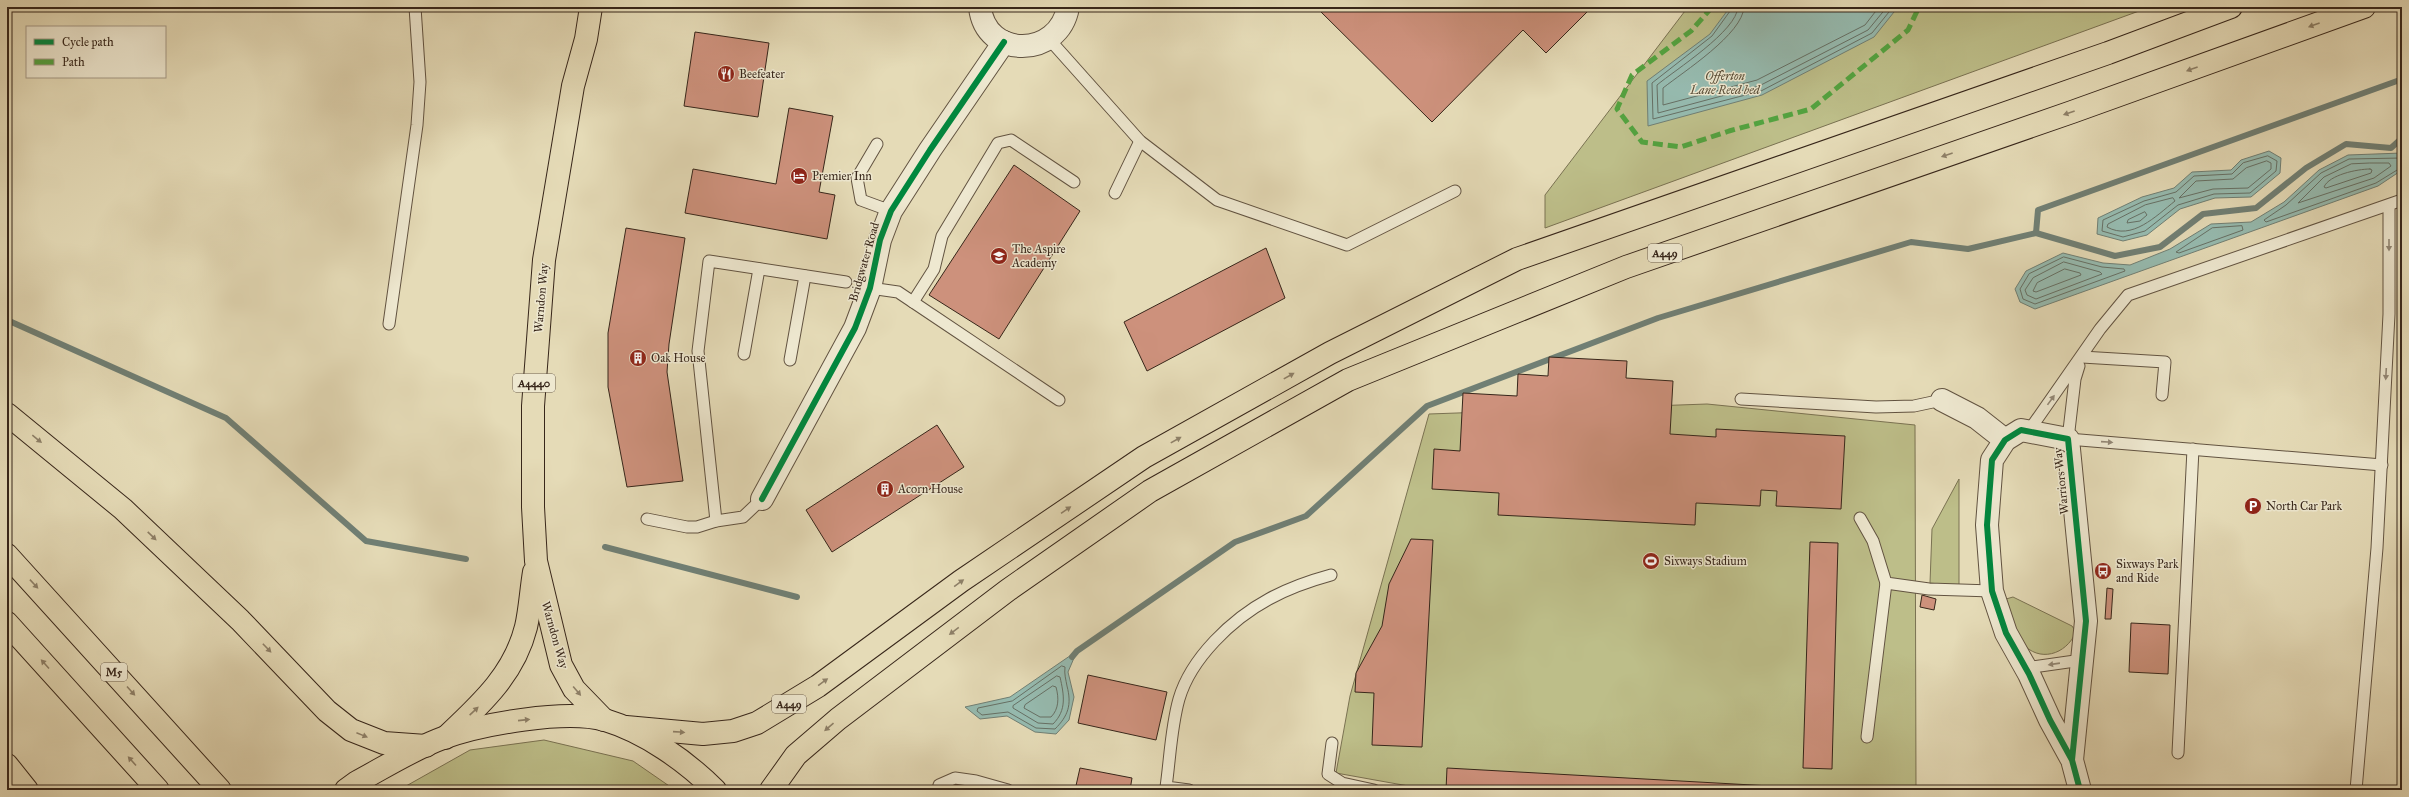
<svg xmlns="http://www.w3.org/2000/svg" width="2409" height="797" viewBox="0 0 2409 797" font-family="'IM FELL Great Primer',serif">
	<rect width="100%" height="100%" fill="#e5dbb7"/>
	<filter id="stains"><feTurbulence type="fractalNoise" baseFrequency=".005" numOctaves="4"/><feColorMatrix values="0 0 0 0 .2 0 0 0 0 .09 0 0 0 0 .02 0 0 0 .5 -.17"/></filter>
	<radialGradient id="worn" r=".72"><stop offset=".6" stop-color="#630" stop-opacity="0"/><stop offset="1" stop-color="#630" stop-opacity=".3"/></radialGradient>
	<g fill="#bdbe89" stroke="#7a7252">
		<polygon points="1688,7 2150,7 1545,228 1545,195"/>
		<polygon points="1707,404 1915,425 1916,790 1414,790 1414,787 1336,773 1350,696 1429,414"/>
		<polygon points="1959,479 1959,586 1930,583 1932,529"/>
		<path d="M2013,597L2072,626L2076,632C2066,655 2039,663 2022,643C2015,635 2010,610 2006,599Z"/>
		<polygon points="544,740 633,761 675,790 399,790 470,750"/>
	</g>
	<g fill="#96bbb0" stroke="#707f74">
		<polygon points="1730,7 1898,7 1874,37 1762,95 1648,126 1647,81 1710,34"/>
		<polygon points="2269,151 2281,158 2280,173 2251,197 2215,198 2180,209 2147,235 2123,241 2097,234 2098,218 2142,197 2174,188 2192,172 2231,170 2241,160"/>
		<polygon points="2402,153 2402,170 2378,186 2035,309 2020,302 2015,289 2026,271 2063,253 2103,263 2130,265 2170,249 2211,224 2251,222 2284,202 2319,170 2348,155"/>
		<polygon points="1077,651 1068,672 1074,697 1069,720 1056,734 1035,732 1007,716 980,719 965,707 1010,697"/>
	</g>
	<g fill="none" stroke-linecap="round" stroke-linejoin="round">
		<g stroke="#667065" stroke-width="1">
			<polyline points="1733,7 1712,36 1652,83 1653,119 1761,91 1872,33 1893,7"/>
			<path d="M1738,7C1737,31 1675,70 1657,85L1658,113L1759,86L1868,30L1887,7"/>
			<path d="M1744,7C1743,34 1683,72 1663,88V105L1757,80L1865,25L1879,7"/>
			<polygon points="2268,156 2277,161 2276,171 2250,193 2214,194 2178,205 2145,231 2123,237 2102,231 2103,220 2144,201 2176,192 2194,176 2232,174 2243,163"/>
			<polyline points="2402,158 2349,159 2321,173 2286,205 2264,220 2266,222 2376,183 2402,167"/>
			<polygon points="2267,161 2271,163 2271,169 2248,188 2213,189 2179,198 2196,181 2233,179 2246,168"/>
			<polygon points="2370,163 2389,163 2391,166 2374,178 2298,203 2324,177 2351,164"/>
			<path d="M2370,169L2372,170L2371,173L2326,188L2324,187C2329,175 2357,169 2370,169Z"/>
			<path d="M2173,198L2175,201C2156,216 2132,241 2107,227L2108,224L2145,205Z"/>
			<polygon points="2145,212 2147,215 2140,221 2127,223 2128,220"/>
			<polygon points="2242,226 2243,230 2179,253 2176,252 2212,228"/>
			<polygon points="2064,257 2102,267 2124,269 2125,271 2035,304 2023,299 2020,289 2029,274"/>
			<polygon points="2064,262 2100,272 2102,274 2036,299 2027,295 2025,290 2033,278"/>
			<polygon points="2065,269 2080,273 2081,275 2036,292 2033,291 2037,283"/>
			<path d="M1062,666L1065,667C1064,674 1066,680 1067,686C1072,705 1068,716 1055,729L1036,728L1008,712L982,715L977,711L978,708L1012,701Z"/>
			<path d="M1057,676L1060,677C1064,695 1067,710 1053,724L1038,723L1013,708V706Z"/>
			<path d="M1053,686L1056,687C1059,698 1059,709 1051,717H1040L1024,708L1025,705Z"/>
		</g>
		<g stroke="#707f74" stroke-width="6">
			<polyline points="2036,233 2038,210 2397,81 2402,82"/>
			<polyline points="7,320 226,418 366,541 466,559"/>
			<polyline points="605,547 797,597"/>
			<polyline points="1072,657 1077,651 1235,542 1306,516 1427,406 1658,318 1911,242 1968,249 2036,233 2115,256 2160,247 2203,214 2256,208 2306,168 2346,144 2391,148 2402,138"/>
		</g>
	</g>
	<g fill="#cd917c" stroke="#37261a">
		<polygon points="1316,7 1592,7 1546,53 1523,30 1432,122"/>
		<polygon points="695,32 769,43 758,117 684,106"/>
		<polygon points="789,108 833,116 819,192 835,195 827,239 685,213 693,169 776,184"/>
		<polygon points="1014,165 1080,211 999,339 929,295"/>
		<polygon points="626,228 685,238 669,344 667,372 683,481 627,487 608,387 608,333"/>
		<polygon points="1266,248 1285,298 1147,371 1124,322"/>
		<polygon points="1549,357 1627,361 1626,378 1673,381 1670,434 1716,437 1716,429 1845,436 1841,509 1776,506 1777,491 1761,490 1760,506 1696,503 1695,525 1498,515 1499,493 1432,489 1434,449 1460,451 1463,393 1517,396 1518,374 1548,376"/>
		<polygon points="937,425 964,467 832,552 806,510"/>
		<polygon points="1411,539 1433,540 1422,747 1372,745 1374,693 1355,692 1356,673 1382,626 1389,584"/>
		<polygon points="1810,542 1838,543 1832,769 1803,768"/>
		<polygon points="2107,588 2113,589 2111,619 2105,619"/>
		<polygon points="1922,595 1936,599 1934,610 1920,607"/>
		<polygon points="2131,623 2170,625 2168,674 2129,672"/>
		<polygon points="1088,675 1167,692 1156,740 1078,723"/>
		<polygon points="1080,768 1132,778 1130,790 1075,790"/>
		<polygon points="1447,768 1842,790 1446,790"/>
	</g>
	<g fill="none" stroke-linecap="round" stroke-linejoin="round">
		<g stroke="#625341" stroke-width="13">
			<g id="service">
				<polyline points="1049,39 1140,141 1217,200 1347,245 1455,191"/>
				<polyline points="877,144 857,178 861,200 891,211"/>
				<polyline points="1115,193 1140,141"/>
				<polyline points="870,288 898,292 1059,400"/>
				<polyline points="913,302 934,269 942,236 998,143 1011,140 1074,182"/>
				<polyline points="389,324 417,125 420,82 415,7"/>
				<polyline points="744,354 759,269"/>
				<polyline points="2082,357 2165,362 2162,395"/>
				<polyline points="790,360 805,276"/>
				<polyline points="2079,366 2075,379 2068,439 2382,465"/>
				<polyline points="1741,399 1876,407 1914,406 1942,400"/>
				<polyline points="2028,432 2100,329 2128,295 2402,200"/>
				<polyline points="1860,518 1873,541 1886,583 1929,589 1992,591"/>
				<polyline points="647,519 687,527 697,527 716,521 743,517 762,499"/>
				<polyline points="716,521 698,351 709,261 846,282"/>
				<polyline points="2026,668 2082,660"/>
				<polyline points="1867,737 1886,583"/>
				<polyline points="1332,743 1328,774 1342,783 1374,790"/>
				<polyline points="2178,753 2193,449"/>
				<polyline points="938,790 939,785 955,778 976,781 1008,790"/>
				<path d="M1189,790L1166,787C1170,759 1171,727 1179,699C1191,658 1232,619 1269,599C1289,588 1309,581 1331,575"/>
				<polyline points="2356,790 2377,548 2389,314 2389,206"/>
			</g>
		</g>
		<g stroke="#625341" stroke-width="24">
			<g id="minor">
				<path d="M980,7C985,59 1059,59 1068,7"/>
				<polyline points="1942,400 1977,418 2005,440"/>
				<polyline points="762,499 855,328 870,288 880,240 891,211 930,150 1004,42"/>
				<polyline points="2072,760 2086,621 2068,439 2021,430 2005,440 1992,460 1987,525 1992,591 2006,633 2029,674 2050,720 2072,760 2080,790"/>
			</g>
		</g>
		<g stroke="#37261a" stroke-width="24">
			<g id="primary">
				<polyline points="591,7 586,39 573,86 544,260 533,406 533,507 536,561 561,665 574,689 604,720"/>
				<path d="M445,738C480,705 514,675 526,627C530,610 531,590 534,572"/>
			</g>
		</g>
		<g stroke="#37261a" stroke-width="24">
			<g id="trunk">
				<polyline points="626,727 703,734 733,731 757,723 818,686 961,581 1144,457 1330,353 1517,259 2108,53 2231,7"/>
				<path d="M346,790L357,782C385,767 413,749 443,738C482,724 566,709 605,720C645,732 686,761 715,790"/>
				<polyline points="771,790 796,755 838,719 1008,590 1150,491 1348,380 1626,267 2072,112 2364,7"/>
			</g>
		</g>
		<g stroke="#37261a" stroke-width="24">
			<g id="motorway">
				<polyline points="7,414 123,509 240,620 327,711 351,730 384,743 426,746"/>
				<polyline points="7,555 220,790"/>
				<polyline points="7,623 158,790"/>
				<polyline points="7,765 27,790"/>
			</g>
		</g>
		<use href="#service" stroke="#eee8d0" stroke-width="11"/>
		<use href="#minor" stroke="#eee8d0" stroke-width="22"/>
		<use href="#primary" stroke="#e5dbb7" stroke-width="22"/>
		<use href="#trunk" stroke="#e5dbb7" stroke-width="22"/>
		<use href="#motorway" stroke="#e5dbb7" stroke-width="22"/>
		<polyline stroke="#53a340" stroke-width="5" stroke-dasharray="10 5" stroke-linecap="butt" points="1712,7 1691,31 1632,75 1617,109 1642,142 1681,147 1729,131 1811,109 1908,30 1919,7"/>
		<g stroke="#eee8d0" stroke-width="8">
			<g id="cycleway">
				<polyline points="762,499 855,328 870,288 880,240 891,211 930,150 1004,42"/>
				<polyline points="2072,760 2086,621 2068,439 2021,430 2005,440 1992,460 1987,525 1992,591 2006,633 2029,674 2050,720 2072,760 2080,790"/>
			</g>
		</g>
		<use href="#cycleway" stroke="#00873e" stroke-width="6"/>
	</g>
	<defs><path id="oneway-solid" d="M-6-.8H1V-3.2L6.5 0L1 3.2V.8H-6Z"/></defs>
	<g fill="#8e8068">
		<use href="#oneway-solid" transform="translate(2314 25) rotate(160)"/>
		<use href="#oneway-solid" transform="translate(2192 69) rotate(160)"/>
		<use href="#oneway-solid" transform="translate(2069 113) rotate(161)"/>
		<use href="#oneway-solid" transform="translate(1947 155) rotate(161)"/>
		<use href="#oneway-solid" transform="translate(1289 376) rotate(-29)"/>
		<use href="#oneway-solid" transform="translate(37 439) rotate(39)"/>
		<use href="#oneway-solid" transform="translate(1176 440) rotate(-29)"/>
		<use href="#oneway-solid" transform="translate(1066 510) rotate(-34)"/>
		<use href="#oneway-solid" transform="translate(152 536) rotate(44)"/>
		<use href="#oneway-solid" transform="translate(959 583) rotate(-36)"/>
		<use href="#oneway-solid" transform="translate(34 584) rotate(47)"/>
		<use href="#oneway-solid" transform="translate(954 631) rotate(143)"/>
		<use href="#oneway-solid" transform="translate(267 648) rotate(46)"/>
		<use href="#oneway-solid" transform="translate(45 664) rotate(-132)"/>
		<use href="#oneway-solid" transform="translate(823 682) rotate(-36)"/>
		<use href="#oneway-solid" transform="translate(131 691) rotate(48)"/>
		<use href="#oneway-solid" transform="translate(577 691) rotate(50)"/>
		<use href="#oneway-solid" transform="translate(474 711) rotate(-43)"/>
		<use href="#oneway-solid" transform="translate(524 720) rotate(-6)"/>
		<use href="#oneway-solid" transform="translate(829 727) rotate(139)"/>
		<use href="#oneway-solid" transform="translate(679 732) rotate(4)"/>
		<use href="#oneway-solid" transform="translate(362 735) rotate(22)"/>
		<use href="#oneway-solid" transform="translate(132 761) rotate(-132)"/>
	</g>
	<g fill="#928775">
		<use href="#oneway-solid" transform="translate(2389 245) rotate(90)"/>
		<use href="#oneway-solid" transform="translate(2386 374) rotate(93)"/>
		<use href="#oneway-solid" transform="translate(2051 400) rotate(-54)"/>
		<use href="#oneway-solid" transform="translate(2107 442) rotate(4)"/>
		<use href="#oneway-solid" transform="translate(2054 664) rotate(172)"/>
	</g>
	<defs>
		<g id="restaurant-disc" transform="scale(0.9)"><circle r="9.5" fill="#8f2418" stroke="#eee8d0"/><path d="M-5-6h1v4h1v-4h1v4h1v-4h1v5L-1.5 .5V6h-2V.5L-5-1ZM5-6V6H3V1.5H1.5Q1.5-4 5-6Z" fill="#fff"/></g>
		<g id="hotel-disc" transform="scale(0.9)"><circle r="9.5" fill="#8f2418" stroke="#eee8d0"/><path d="M-6-4.5h1.5V1H6V5H4.5V3h-9V5H-6ZM-4 0a1.8 1.8 0 1 1 3.6 0ZM.5 0V-2.5h3Q6-2.5 6 0Z" fill="#fff"/></g>
		<g id="school-disc" transform="scale(0.9)"><circle r="9.5" fill="#8f2418" stroke="#eee8d0"/><path d="M0-5L7-2L0 1L-7-2ZM-4 1L0 2.5L4 1V4Q0 6-4 4Z" fill="#fff"/></g>
		<g id="building-disc" transform="scale(0.9)"><circle r="9.5" fill="#8f2418" stroke="#eee8d0"/><path d="M-4-6H4V6H1V3H-1V6H-4ZM-2.5-4.3h1.7v1.8h-1.7ZM.8-4.3h1.7v1.8H.8ZM-2.5-1h1.7V.8h-1.7ZM.8-1h1.7V.8H.8Z" fill="#fff"/></g>
		<g id="parking-disc" transform="scale(0.9)"><circle r="9.5" fill="#8f2418" stroke="#eee8d0"/><path d="M-3.5-5.5H1a3.5 3.5 0 0 1 0 7H-1V5.5H-3.5ZM-1-3.4V-.6H.8a1.4 1.4 0 0 0 0-2.8Z" fill="#fff"/></g>
		<g id="stadium-disc" transform="scale(0.9)"><circle r="9.5" fill="#8f2418" stroke="#eee8d0"/><path d="M0-5a6.5 5 0 1 0 0 10a6.5 5 0 1 0 0-10ZM-3.5-1.8h7v3.6h-7Z" fill="#fff"/></g>
		<g id="bus-disc" transform="scale(0.9)"><circle r="9.5" fill="#8f2418" stroke="#eee8d0"/><path d="M-5-6H5V4H4V6H2V4H-2V6H-4V4H-5ZM-3.5-4V0h7V-4ZM-3.5 1.2v1.5H-2V1.2ZM2 1.2v1.5H3.5V1.2Z" fill="#fff"/></g>
	</defs>
	<g fill-rule="evenodd">
		<use href="#restaurant-disc" x="726" y="74"/>
		<use href="#hotel-disc" x="799" y="176"/>
		<use href="#school-disc" x="999" y="256"/>
		<use href="#building-disc" x="638" y="358"/>
		<use href="#building-disc" x="885" y="489"/>
		<use href="#parking-disc" x="2253" y="506"/>
		<use href="#stadium-disc" x="1651" y="561"/>
		<use href="#bus-disc" x="2103" y="571"/>
	</g>
	<g text-anchor="middle" dominant-baseline="central" stroke-width="3" stroke-linejoin="round" paint-order="stroke">
		<g fill="#eee8d0" stroke="#6e6051" stroke-width="1">
			<rect x="1648" y="244" width="34" height="18" rx="3"/>
			<rect x="513" y="374" width="42" height="18" rx="3"/>
			<rect x="101" y="663" width="26" height="18" rx="3"/>
			<rect x="772" y="695" width="34" height="18" rx="3"/>
		</g>
		<g font-size="11" font-weight="bold" fill="#37261a">
			<text x="1665" y="253">A449</text>
			<text x="534" y="383">A4440</text>
			<text x="114" y="672">M5</text>
			<text x="789" y="704">A449</text>
		</g>
		<g font-size="12" fill="#37261a" stroke="#eee8d0" text-anchor="start">
			<text x="739" y="74">Beefeater</text>
			<text x="812" y="176">Premier Inn</text>
			<text x="1012" y="249">The Aspire<tspan x="1012" dy="14">Academy</tspan></text>
			<text x="651" y="358">Oak House</text>
			<text x="898" y="489">Acorn House</text>
			<text x="2266" y="506">North Car Park</text>
			<text x="1664" y="561">Sixways Stadium</text>
			<text x="2116" y="564">Sixways Park<tspan x="2116" dy="14">and Ride</tspan></text>
		</g>
		<g font-size="12" font-style="italic" fill="#584c36" stroke="#eee8d0">
			<text x="1725" y="76">Offerton<tspan x="1725" dy="14">Lane Reed bed</tspan></text>
		</g>
		<g font-size="12" fill="#37261a" stroke="#eee8d0">
			<text transform="translate(864 262) rotate(-74)">Bridgwater Road</text>
			<text transform="translate(541 298) rotate(-85)">Warndon Way</text>
			<text transform="translate(2061 481) rotate(-96)">Warriors Way</text>
			<text transform="translate(555 635) rotate(74)">Warndon Way</text>
		</g>
	</g>
	<rect width="2409" height="797" fill="none" stroke="#e5dbb7" stroke-width="24"/>
	<rect x="8" y="8" width="2393" height="781" fill="none" stroke="#37261a" stroke-width="2"/>
	<rect x="12" y="12" width="2385" height="773" fill="none" stroke="#37261a"/>
	<rect x="26" y="26" width="140" height="52" fill="#eee8d0" stroke="#a59a87"/>
	<rect x="34" y="39" width="20" height="6" fill="#00873e" stroke="#a59a87"/>
	<text x="62" y="46" font-size="12" fill="#37261a">Cycle path</text>
	<rect x="34" y="59" width="20" height="6" fill="#53a340" stroke="#a59a87"/>
	<text x="62" y="66" font-size="12" fill="#37261a">Path</text>
	<rect width="100%" height="100%" filter="url(#stains)"/>
	<rect width="100%" height="100%" fill="url(#worn)"/>
</svg>
